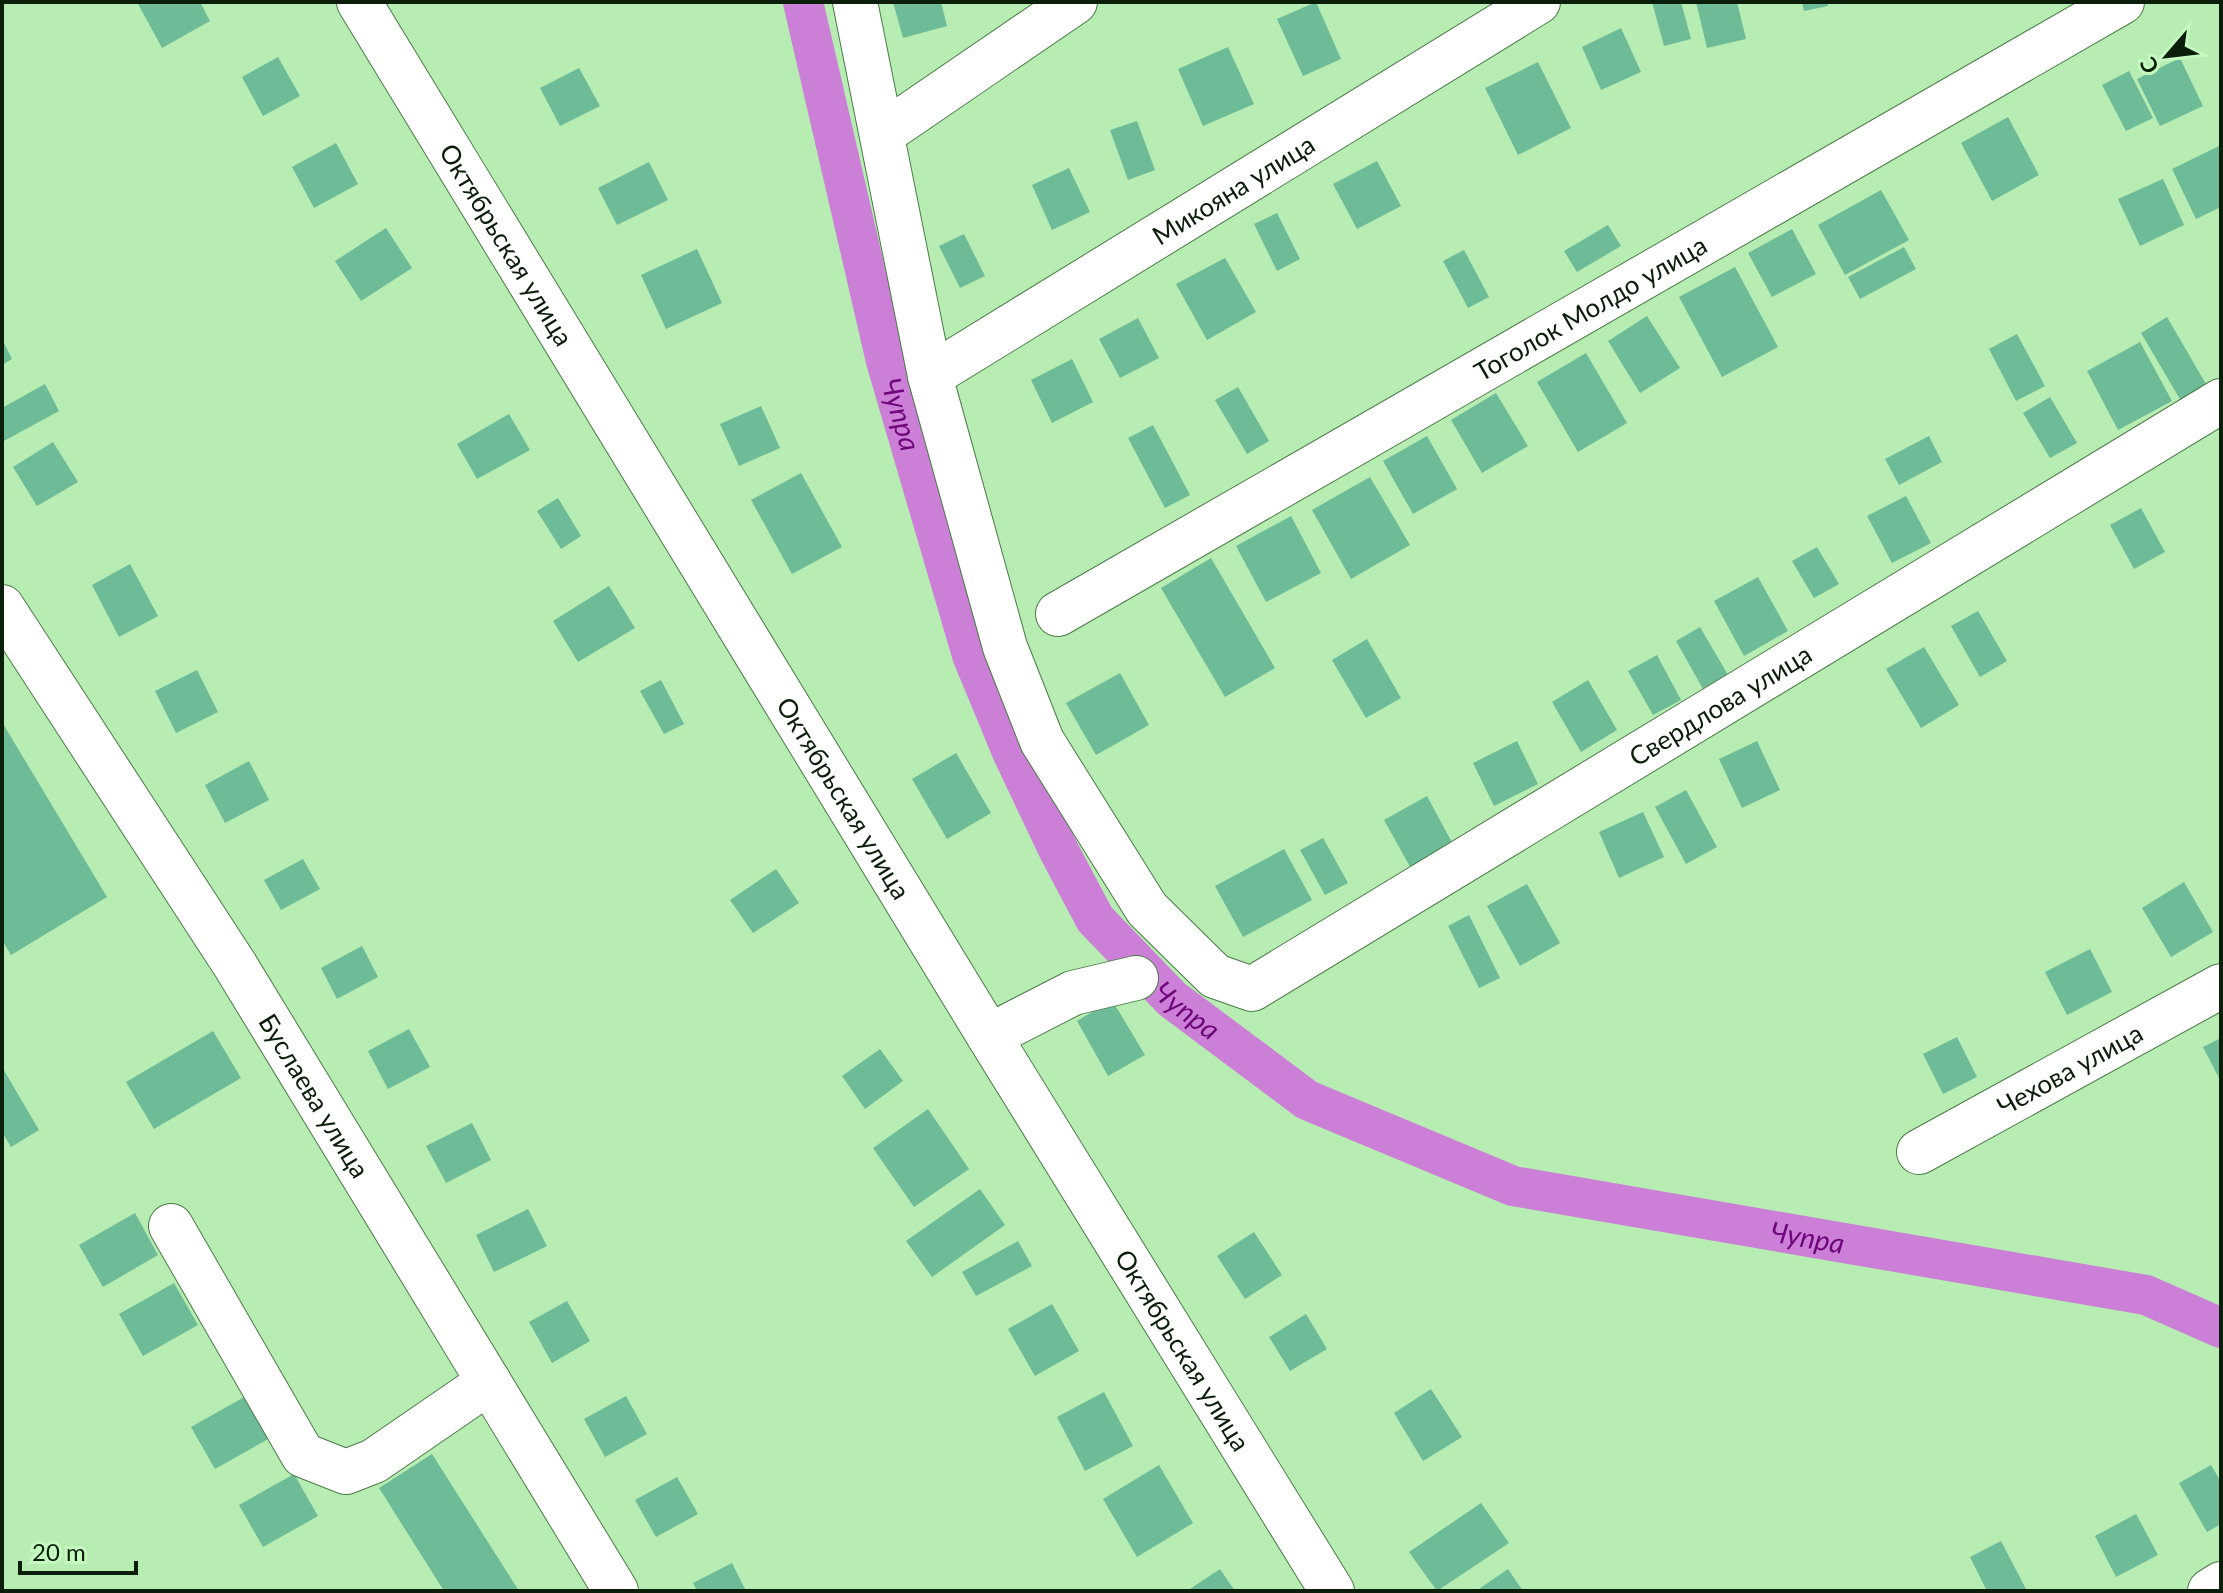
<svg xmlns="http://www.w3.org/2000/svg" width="2223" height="1593" viewBox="0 0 2223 1593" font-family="Lato,sans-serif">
	<rect width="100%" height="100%" fill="#b7ecb2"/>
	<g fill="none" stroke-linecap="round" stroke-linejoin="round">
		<path stroke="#cc7fd7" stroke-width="40" id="s1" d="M803,2L886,361L972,655L1013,754L1059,851L1095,919L1172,999L1307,1100L1513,1186L2146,1295L2221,1328"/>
	</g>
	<g fill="#6dbc97">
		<polygon points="137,2 200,2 210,21 162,48"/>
		<polygon points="893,2 941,2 947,26 903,38"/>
		<polygon points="1316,2 1341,59 1303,76 1277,19"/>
		<polygon points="1652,2 1681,2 1691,39 1664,46"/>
		<polygon points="1696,2 1737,2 1746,39 1707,48"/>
		<polygon points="1802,2 1827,2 1828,6 1804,11"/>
		<polygon points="1621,28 1641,72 1601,90 1582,47"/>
		<polygon points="1228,47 1254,104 1203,126 1178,69"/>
		<polygon points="278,57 300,96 263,116 242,77"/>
		<polygon points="2180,58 2203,106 2160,126 2137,79"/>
		<polygon points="1538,62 1571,128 1518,155 1485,88"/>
		<polygon points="579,68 600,106 560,126 540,88"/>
		<polygon points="2129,71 2153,118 2126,131 2102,85"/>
		<polygon points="2008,117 2039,175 1992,201 1961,143"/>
		<polygon points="1137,121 1155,170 1128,180 1110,130"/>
		<polygon points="336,143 358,184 314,208 292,167"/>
		<polygon points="2221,145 2221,207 2196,219 2172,169"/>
		<polygon points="1377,161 1401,206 1357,229 1333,184"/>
		<polygon points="649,162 668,200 617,225 598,188"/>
		<polygon points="1069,168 1090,212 1052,230 1032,185"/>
		<polygon points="2163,179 2184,225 2140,246 2118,199"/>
		<polygon points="1881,190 1909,240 1845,275 1818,225"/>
		<polygon points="1277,213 1300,259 1277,271 1254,224"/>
		<polygon points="1608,225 1621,246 1577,272 1564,251"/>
		<polygon points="386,228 412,268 361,301 335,261"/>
		<polygon points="1792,229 1816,274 1772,297 1748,253"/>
		<polygon points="964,234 985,276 960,288 939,246"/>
		<polygon points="1904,247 1916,269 1860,299 1848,277"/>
		<polygon points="697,249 722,303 666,329 641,275"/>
		<polygon points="1464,250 1489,297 1468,308 1443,261"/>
		<polygon points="1225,258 1256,312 1207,340 1176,284"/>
		<polygon points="1735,267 1778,347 1722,377 1679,297"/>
		<polygon points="1647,316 1680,368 1640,393 1608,341"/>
		<polygon points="2167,317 2210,391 2184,406 2141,333"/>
		<polygon points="1138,318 1159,358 1120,378 1099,339"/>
		<polygon points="2017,334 2045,386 2016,401 1989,349"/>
		<polygon points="2,339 12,359 2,365"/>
		<polygon points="2140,342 2172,401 2118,430 2087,371"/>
		<polygon points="1586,353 1627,423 1578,452 1537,382"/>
		<polygon points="1072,359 1093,402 1052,423 1031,380"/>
		<polygon points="45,384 59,411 2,442 2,408"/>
		<polygon points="1238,387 1269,441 1247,454 1215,400"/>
		<polygon points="1496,393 1528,446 1482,473 1451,420"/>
		<polygon points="2050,397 2077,443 2050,458 2023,413"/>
		<polygon points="761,406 780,448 739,466 720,424"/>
		<polygon points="509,414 530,450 477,479 457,444"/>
		<polygon points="1153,425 1190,495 1165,508 1128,438"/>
		<polygon points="1427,436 1457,489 1413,514 1383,461"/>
		<polygon points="1929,436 1942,462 1899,485 1885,459"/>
		<polygon points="53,442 78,482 37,506 13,467"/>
		<polygon points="801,473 842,547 792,574 751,500"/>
		<polygon points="1370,477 1410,545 1351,579 1312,510"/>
		<polygon points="1906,496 1931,543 1892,563 1867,516"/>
		<polygon points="558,498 581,536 561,549 537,511"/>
		<polygon points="2141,508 2165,552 2134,569 2110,525"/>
		<polygon points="1291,516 1321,573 1266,602 1236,546"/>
		<polygon points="1817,547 1839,584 1814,598 1792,561"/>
		<polygon points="1211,558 1275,668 1225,697 1161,588"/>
		<polygon points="130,564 158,616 119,637 92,585"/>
		<polygon points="1758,577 1788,631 1744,656 1714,601"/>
		<polygon points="609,586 635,628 578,662 553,621"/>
		<polygon points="1978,611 2007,661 1980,677 1951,626"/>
		<polygon points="1700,627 1728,675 1703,689 1676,641"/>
		<polygon points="1367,639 1401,698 1366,718 1332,660"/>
		<polygon points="1924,647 1959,705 1921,728 1886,669"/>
		<polygon points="1657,655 1681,700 1653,715 1628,671"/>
		<polygon points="197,670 218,712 176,733 155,691"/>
		<polygon points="1120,673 1149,725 1096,755 1066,703"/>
		<polygon points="661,680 684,724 664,734 640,691"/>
		<polygon points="1588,680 1617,730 1581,752 1552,702"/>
		<polygon points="2,722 107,897 11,955 2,940"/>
		<polygon points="1517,741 1538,784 1494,806 1473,763"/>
		<polygon points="1757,741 1780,790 1742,808 1719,759"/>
		<polygon points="956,753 991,813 947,839 912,779"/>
		<polygon points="249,761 269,800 225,823 205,785"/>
		<polygon points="1686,790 1717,847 1686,864 1655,807"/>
		<polygon points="1427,796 1455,848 1413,872 1384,820"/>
		<polygon points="1643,812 1664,857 1619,878 1599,832"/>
		<polygon points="1323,838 1348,883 1325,895 1300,850"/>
		<polygon points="1284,849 1312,900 1243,937 1215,886"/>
		<polygon points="303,859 320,889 281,910 264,880"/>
		<polygon points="776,869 799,903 753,933 730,900"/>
		<polygon points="2184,882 2213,932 2171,957 2142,908"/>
		<polygon points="1527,884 1560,943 1520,966 1487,906"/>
		<polygon points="1469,915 1500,978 1479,988 1448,926"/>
		<polygon points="362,946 378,977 337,999 321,968"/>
		<polygon points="2090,949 2112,992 2067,1015 2045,972"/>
		<polygon points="1112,1000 1145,1055 1108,1076 1077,1021"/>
		<polygon points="409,1029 430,1067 388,1089 368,1051"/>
		<polygon points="213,1031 241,1078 154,1129 126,1082"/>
		<polygon points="1957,1037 1977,1077 1943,1094 1923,1054"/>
		<polygon points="2221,1038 2221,1082 2203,1047"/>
		<polygon points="880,1049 903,1081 865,1109 842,1076"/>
		<polygon points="2,1067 39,1130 11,1147 2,1132"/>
		<polygon points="928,1109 969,1169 914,1207 873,1148"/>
		<polygon points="472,1123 491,1160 446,1183 426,1146"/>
		<polygon points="980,1189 1005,1225 932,1277 906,1241"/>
		<polygon points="528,1209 547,1246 494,1272 476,1235"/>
		<polygon points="135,1213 158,1255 103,1287 79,1245"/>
		<polygon points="1254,1232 1282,1275 1245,1299 1217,1256"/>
		<polygon points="1018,1241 1032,1266 976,1296 962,1272"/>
		<polygon points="174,1283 198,1325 143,1356 119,1314"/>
		<polygon points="567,1301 590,1341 552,1363 529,1322"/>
		<polygon points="1052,1304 1079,1351 1035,1376 1008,1329"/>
		<polygon points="1306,1314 1327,1349 1290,1371 1269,1337"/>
		<polygon points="1431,1389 1462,1437 1423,1461 1394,1413"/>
		<polygon points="1104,1392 1133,1446 1085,1471 1057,1417"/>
		<polygon points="246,1396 270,1438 215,1469 191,1427"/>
		<polygon points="626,1396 647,1434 605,1457 584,1419"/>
		<polygon points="432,1454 519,1591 444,1591 379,1488"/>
		<polygon points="1159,1465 1193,1523 1137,1557 1103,1499"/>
		<polygon points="2211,1465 2221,1482 2221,1524 2207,1532 2179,1483"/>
		<polygon points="294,1474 318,1516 263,1547 239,1505"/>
		<polygon points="677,1477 698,1514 656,1537 635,1500"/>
		<polygon points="1481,1503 1509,1543 1437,1591 1409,1552"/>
		<polygon points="2136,1514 2158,1555 2116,1577 2095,1536"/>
		<polygon points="2001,1541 2027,1591 1987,1591 1970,1557"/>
		<polygon points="732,1563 746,1591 697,1591 693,1583"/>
		<polygon points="1220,1569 1235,1591 1187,1591"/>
		<polygon points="1508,1569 1523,1591 1476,1591"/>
	</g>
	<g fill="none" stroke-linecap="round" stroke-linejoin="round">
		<g stroke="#4b7c47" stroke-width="46">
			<g id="minor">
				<path id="s2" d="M359,2L989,1036L1332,1591"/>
				<path id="s3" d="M855,2L930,376L1005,647L1042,741L1147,909L1215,976L1252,989L2221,401"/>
				<polyline points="882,134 1075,2"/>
				<path id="s4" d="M930,376L1538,2"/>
				<path id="s5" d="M2,607L235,965L616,1591"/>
				<path id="s6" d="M1058,614L2122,2"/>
				<polyline points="989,1036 1073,993 1136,978"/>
				<path id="s7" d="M1919,1152L2221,986"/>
				<polyline points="171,1226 303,1455 346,1472 374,1461 489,1382"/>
				<polyline points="2210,1591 2221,1584"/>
			</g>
		</g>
		<use href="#minor" stroke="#fff" stroke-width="44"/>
	</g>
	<g text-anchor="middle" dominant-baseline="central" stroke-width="7" stroke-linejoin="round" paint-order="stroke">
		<g font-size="26" fill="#0a1e09" stroke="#c4fabf">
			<text stroke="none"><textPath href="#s4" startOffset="356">Микояна улица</textPath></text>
			<text stroke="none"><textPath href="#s2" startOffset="284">Октябрьская улица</textPath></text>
			<text stroke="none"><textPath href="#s6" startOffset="614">Тоголок Молдо улица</textPath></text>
			<text stroke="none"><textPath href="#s3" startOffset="1644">Свердлова улица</textPath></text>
			<text stroke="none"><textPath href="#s2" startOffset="932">Октябрьская улица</textPath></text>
			<text stroke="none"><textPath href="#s7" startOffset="172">Чехова улица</textPath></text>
			<text stroke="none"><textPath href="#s5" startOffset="580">Буслаева улица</textPath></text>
			<text stroke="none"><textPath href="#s2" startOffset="1580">Октябрьская улица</textPath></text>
		</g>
		<g font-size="28" font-style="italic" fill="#6c0679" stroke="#c4fabf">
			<text stroke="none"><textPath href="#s1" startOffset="424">Чупра</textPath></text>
			<text stroke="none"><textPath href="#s1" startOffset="1096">Чупра</textPath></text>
			<text stroke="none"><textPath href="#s1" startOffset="1768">Чупра</textPath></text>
		</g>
	</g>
	<rect width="2223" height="1593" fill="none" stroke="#0a1e09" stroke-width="8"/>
	<g transform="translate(2167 56) rotate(242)" stroke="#c4fabf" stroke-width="6" paint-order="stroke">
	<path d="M0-6L14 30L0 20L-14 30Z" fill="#0a1e09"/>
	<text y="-12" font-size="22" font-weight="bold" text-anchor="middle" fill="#0a1e09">С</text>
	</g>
	<path d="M20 1561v12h116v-12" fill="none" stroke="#0a1e09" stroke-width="4"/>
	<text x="32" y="1561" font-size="24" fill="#0a1e09" stroke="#c4fabf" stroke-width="6" paint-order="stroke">20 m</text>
</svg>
